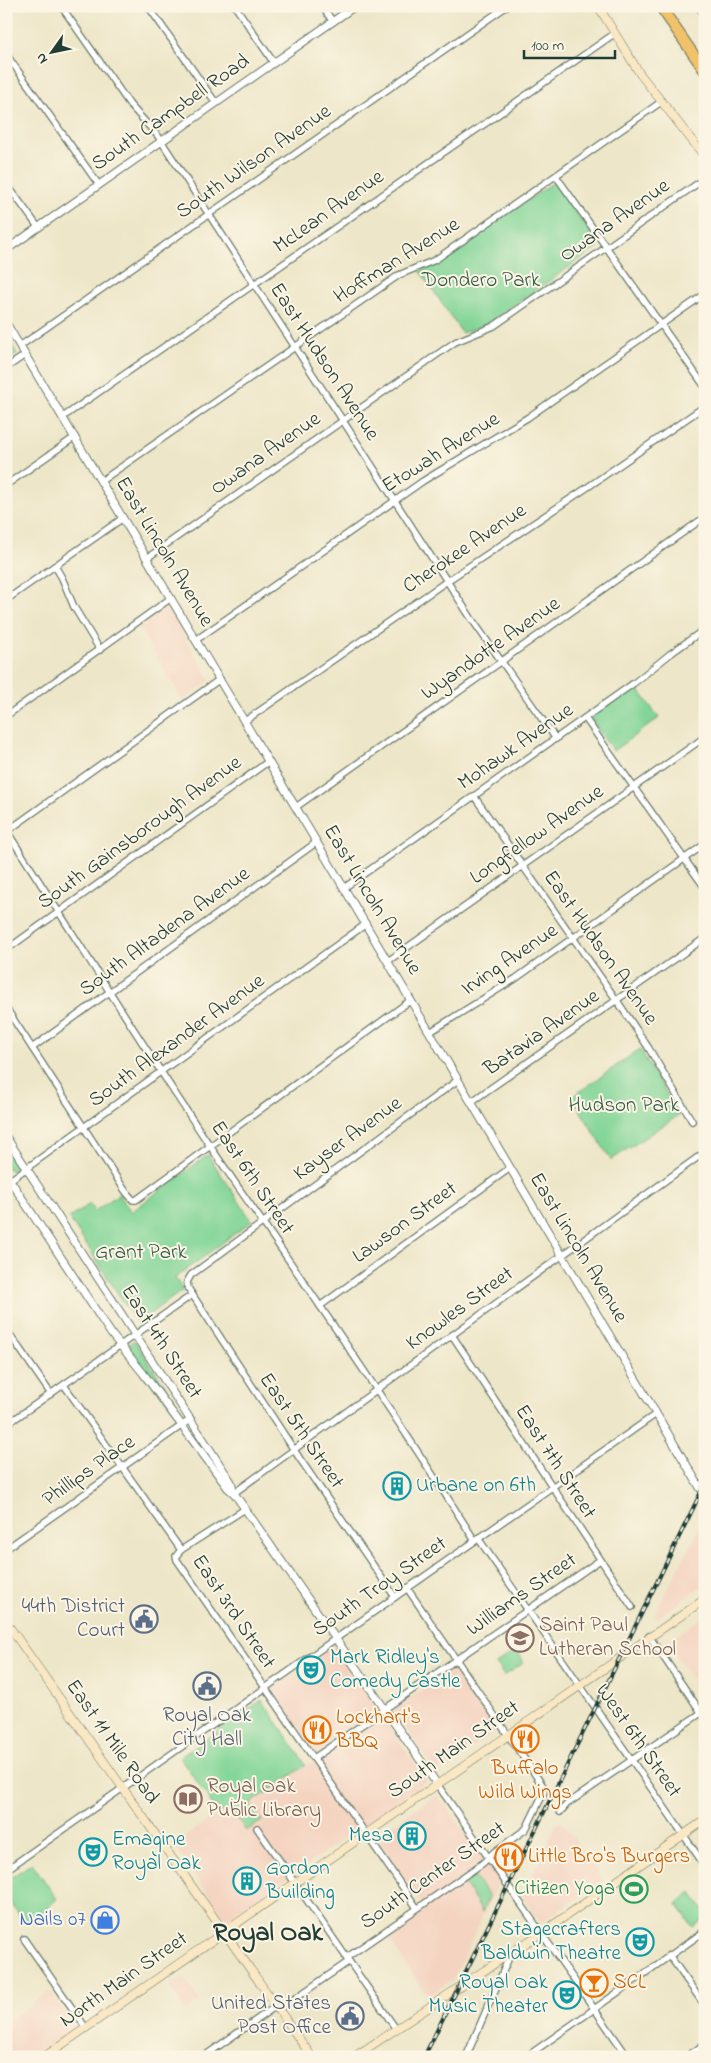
<svg xmlns="http://www.w3.org/2000/svg" width="711" height="2063" viewBox="0 0 711 2063" font-family="'Indie Flower',sans-serif">
	<rect width="100%" height="100%" fill="#fcf5e5"/>
	<filter id="ink" filterUnits="userSpaceOnUse"><feTurbulence type="fractalNoise" baseFrequency=".02" numOctaves="2"/><feDisplacementMap in="SourceGraphic" scale="10" xChannelSelector="R" yChannelSelector="G"/><feConvolveMatrix kernelMatrix="1 2 1 2 8 2 1 2 1" color-interpolation-filters="sRGB"/></filter>
	<filter id="wash" filterUnits="userSpaceOnUse"><feTurbulence type="fractalNoise" baseFrequency=".0096" numOctaves="4" result="noise"/><feDisplacementMap in="SourceGraphic" scale="20" xChannelSelector="R" yChannelSelector="G"/><feGaussianBlur stdDeviation="1.12" result="paint"/><feColorMatrix in="noise" values="0 0 0 0 0 0 0 0 0 0 0 0 0 0 0 0 0 1.4 0 .05"/><feComposite in="paint" operator="in"/></filter>
	<g filter="url(#wash)">
		<rect width="100%" height="100%" fill="#ede6c8"/>
		<g fill="#f4d3c0">
			<polygon points="167,606 210,680 183,700 138,626"/>
			<polygon points="705,1518 705,1584 657,1618 655,1614"/>
			<polygon points="705,1616 705,1696 666,1643"/>
			<polygon points="334,1645 427,1781 227,1920 173,1845 222,1811 234,1814 246,1831 250,1804 319,1757 272,1690"/>
			<polygon points="456,1667 498,1730 436,1772 393,1709"/>
			<polygon points="437,1794 499,1881 453,1980 428,1996 386,1936 425,1909 376,1836"/>
			<polygon points="562,1821 602,1879 601,1882 542,1922 539,1921 522,1896 557,1823"/>
			<polygon points="183,1977 200,2001 186,2011 169,1986"/>
			<polygon points="50,1991 78,2030 37,2057 6,2057 6,2022"/>
		</g>
		<g fill="#82d597" stroke="#508966">
			<polygon points="554,182 598,243 598,247 489,323 462,333 420,271 439,262"/>
			<polygon points="6,333 17,354 6,363"/>
			<polygon points="636,686 659,718 613,751 590,718"/>
			<polygon points="640,1049 679,1115 611,1160 572,1097"/>
			<polygon points="6,1142 19,1162 19,1166 12,1171 6,1167"/>
			<polygon points="208,1155 252,1221 175,1278 183,1290 137,1323 69,1218 90,1204 95,1211 119,1194 131,1212"/>
			<polygon points="134,1340 185,1416 183,1418 179,1417 126,1347"/>
			<polygon points="516,1650 522,1658 522,1664 504,1676 496,1664"/>
			<polygon points="262,1700 306,1765 250,1804 262,1821 246,1831 234,1814 216,1810 180,1757"/>
			<polygon points="32,1863 57,1899 41,1913 24,1922 6,1896 6,1881"/>
			<polygon points="474,1876 489,1897 482,1912 466,1886 462,1885 462,1882"/>
			<polygon points="691,1892 705,1912 705,1918 693,1927 677,1904"/>
		</g>
	</g>
	<g filter="url(#ink)">
		<g fill="none" stroke-linecap="round" stroke-linejoin="round">
			<g stroke="#677868" stroke-width="8">
				<g id="minor">
					<polyline points="61,6 130,105 158,136 471,618 556,739"/>
					<polyline points="148,6 216,103"/>
					<polyline points="235,6 274,63"/>
					<polyline points="322,6 333,22"/>
					<polyline points="6,54 99,185"/>
					<polyline points="556,176 705,387"/>
					<polyline points="6,183 38,227"/>
					<polyline points="20,346 507,6"/>
					<polyline points="6,368 25,355"/>
					<polyline points="63,417 614,34"/>
					<polyline points="101,481 399,275 435,260 661,102"/>
					<polyline points="6,485 75,437"/>
					<polyline points="147,558 455,342 494,326 704,179"/>
					<polyline points="55,566 62,578 74,607 100,650"/>
					<polyline points="6,600 123,518"/>
					<polyline points="196,640 423,481 527,418 705,294"/>
					<polyline points="6,716 171,598"/>
					<polyline points="585,718 705,888"/>
					<polyline points="245,721 447,581 585,489 705,406"/>
					<polyline points="474,796 620,1005 648,1047 692,1121"/>
					<polyline points="296,807 705,517"/>
					<path d="M6,830C90,959 170,1091 259,1217C333,1324 406,1431 475,1541"/>
					<polyline points="6,832 220,679"/>
					<polyline points="344,888 634,683 670,654 705,629"/>
					<polyline points="6,950 269,761"/>
					<polyline points="388,961 705,737"/>
					<polyline points="6,1008 126,1192 133,1200 136,1200 411,1000"/>
					<polyline points="430,1032 515,979 705,844"/>
					<polyline points="32,1048 317,842"/>
					<polyline points="471,1102 705,938"/>
					<polyline points="6,1183 366,924"/>
					<polyline points="320,1306 510,1168"/>
					<polyline points="6,1329 51,1394"/>
					<polyline points="452,1335 632,1607"/>
					<polyline points="64,1385 181,1550"/>
					<polyline points="6,1425 192,1295"/>
					<polyline points="234,1493 705,1152"/>
					<polyline points="245,1509 181,1550 176,1556 177,1560 417,1908"/>
					<polyline points="478,1538 705,1866"/>
					<polyline points="6,1549 191,1419"/>
					<polyline points="395,1597 300,1459 188,1288 187,1282 191,1275 458,1080"/>
					<polyline points="649,1636 705,1718"/>
					<polyline points="314,1758 600,1560"/>
					<polyline points="437,1784 628,2057"/>
					<polyline points="560,1812 567,1804 701,1713"/>
					<polyline points="257,1828 396,2029"/>
					<polyline points="6,1870 656,1414"/>
					<polyline points="24,1939 86,2028"/>
					<polyline points="669,1955 705,2006"/>
					<polyline points="346,1958 483,1863 494,1852 526,1829 544,1792 543,1786 407,1588"/>
					<polyline points="278,2010 348,1962"/>
					<polyline points="203,2057 276,2006"/>
					<polyline points="466,2057 511,1953"/>
					<polyline points="526,2057 705,1931"/>
					<polyline points="686,2057 705,2044"/>
				</g>
			</g>
			<g stroke="#677868" stroke-width="9">
				<g id="tertiary">
					<polyline points="6,250 355,6"/>
					<polyline points="6,323 344,888 705,1496"/>
					<polyline points="6,1137 231,1482 234,1493"/>
					<polyline points="6,1174 112,1335 143,1373 228,1488 234,1493 437,1784"/>
				</g>
			</g>
			<g stroke="#677868" stroke-width="9">
				<g id="secondary">
					<polyline points="598,6 640,74 705,157"/>
					<polyline points="699,6 705,15"/>
					<polyline points="6,1622 312,2057"/>
					<polyline points="44,2057 705,1599"/>
					<polyline points="354,2057 550,1927 705,1820"/>
				</g>
			</g>
			<g stroke="#677868" stroke-width="12">
				<polyline id="motorway" points="660,6 705,71"/>
			</g>
			<use href="#minor" stroke="#fff" stroke-width="5.5"/>
			<use href="#tertiary" stroke="#fff" stroke-width="7"/>
			<use href="#secondary" stroke="#fae7c3" stroke-width="8"/>
			<use href="#motorway" stroke="#f2c26a" stroke-width="10"/>
			<g stroke="#1f3d34" stroke-width="4">
				<polyline id="rail" points="424,2057 705,1484"/>
			</g>
			<use href="#rail" stroke="#fcf5e5" stroke-width="2" stroke-dasharray="5.5" stroke-linecap="butt"/>
		</g>
	</g>
	<defs>
		<g id="building-ring" transform="scale(1.4375)"><circle r="9.5" fill="#fcf5e5" stroke="#0f9aa8" stroke-width="1.5"/><path d="M-4-6H4V6H1V3H-1V6H-4ZM-2.5-4.3h1.7v1.8h-1.7ZM.8-4.3h1.7v1.8H.8ZM-2.5-1h1.7V.8h-1.7ZM.8-1h1.7V.8H.8Z" fill="#0f9aa8"/></g>
		<g id="civic-ring" transform="scale(1.4375)"><circle r="9.5" fill="#fcf5e5" stroke="#5c6f8a" stroke-width="1.5"/><path d="M-.6-6.5H3V-4.5H.6V-3L4-1V1h2V6H-6V1h2V-1L-.6-3ZM-1.2 2.5V6h2.4V2.5Z" fill="#5c6f8a"/></g>
		<g id="school-ring" transform="scale(1.4375)"><circle r="9.5" fill="#fcf5e5" stroke="#8d6e63" stroke-width="1.5"/><path d="M0-5L7-2L0 1L-7-2ZM-4 1L0 2.5L4 1V4Q0 6-4 4Z" fill="#8d6e63"/></g>
		<g id="theatre-ring" transform="scale(1.4375)"><circle r="9.5" fill="#fcf5e5" stroke="#0f9aa8" stroke-width="1.5"/><path d="M-5-5.5Q0-4 5-5.5V0Q5 5 0 6Q-5 5-5 0ZM-3.3-2.5H-1v1.5H-3.3ZM1-2.5H3.3v1.5H1ZM-2.8 1Q0 5.5 2.8 1Z" fill="#0f9aa8"/></g>
		<g id="restaurant-ring" transform="scale(1.4375)"><circle r="9.5" fill="#fcf5e5" stroke="#e8710a" stroke-width="1.5"/><path d="M-5-6h1v4h1v-4h1v4h1v-4h1v5L-1.5 .5V6h-2V.5L-5-1ZM5-6V6H3V1.5H1.5Q1.5-4 5-6Z" fill="#e8710a"/></g>
		<g id="library-ring" transform="scale(1.4375)"><circle r="9.5" fill="#fcf5e5" stroke="#8d6e63" stroke-width="1.5"/><path d="M-6-4Q-3-5.5-.7-3.5V5Q-3 3-6 4ZM6-4Q3-5.5 .7-3.5V5Q3 3 6 4Z" fill="#8d6e63"/></g>
		<g id="stadium-ring" transform="scale(1.4375)"><circle r="9.5" fill="#fcf5e5" stroke="#2e9e5b" stroke-width="1.5"/><path d="M0-5a6.5 5 0 1 0 0 10a6.5 5 0 1 0 0-10ZM-3.5-1.8h7v3.6h-7Z" fill="#2e9e5b"/></g>
		<g id="shop-ring" transform="scale(1.4375)"><circle r="9.5" fill="#fcf5e5" stroke="#3f7fe0" stroke-width="1.5"/><path d="M-5-2.5h2.3a2.7 3.5 0 0 1 5.4 0H5L5.5 6h-11ZM-1.5-2.5h3a1.5 2.3 0 0 0-3 0Z" fill="#3f7fe0"/></g>
		<g id="bar-ring" transform="scale(1.4375)"><circle r="9.5" fill="#fcf5e5" stroke="#e8710a" stroke-width="1.5"/><path d="M-6-5H6L.8 .8V4.5H3.5V6h-7V4.5H-.8V.8Z" fill="#e8710a"/></g>
	</defs>
	<g fill-rule="evenodd">
		<use href="#building-ring" x="397" y="1486"/>
		<use href="#civic-ring" x="144" y="1619"/>
		<use href="#school-ring" x="520" y="1638"/>
		<use href="#theatre-ring" x="311" y="1670"/>
		<use href="#civic-ring" x="207" y="1686"/>
		<use href="#restaurant-ring" x="317" y="1730"/>
		<use href="#restaurant-ring" x="525" y="1739"/>
		<use href="#library-ring" x="188" y="1799"/>
		<use href="#building-ring" x="412" y="1836"/>
		<use href="#theatre-ring" x="93" y="1852"/>
		<use href="#restaurant-ring" x="509" y="1857"/>
		<use href="#building-ring" x="247" y="1881"/>
		<use href="#stadium-ring" x="634" y="1889"/>
		<use href="#shop-ring" x="105" y="1920"/>
		<use href="#theatre-ring" x="640" y="1942"/>
		<use href="#bar-ring" x="594" y="1983"/>
		<use href="#theatre-ring" x="567" y="1995"/>
		<use href="#civic-ring" x="350" y="2016"/>
	</g>
	<g text-anchor="middle" dominant-baseline="central" stroke-width="4" stroke-linejoin="round" paint-order="stroke">
		<g font-size="21" fill="#1f3d34" stroke="#fcf5e5">
			<text transform="translate(171 113) rotate(-35)">South Campbell Road</text>
			<text transform="translate(254 162) rotate(-35)">South Wilson Avenue</text>
			<text transform="translate(329 212) rotate(-35)">McLean Avenue</text>
			<text transform="translate(615 221) rotate(-35)">Owana Avenue</text>
			<text transform="translate(397 261) rotate(-32)">Hoffman Avenue</text>
			<text transform="translate(324 362) rotate(57)">East Hudson Avenue</text>
			<text transform="translate(441 453) rotate(-32)">Etowah Avenue</text>
			<text transform="translate(266 454) rotate(-35)">Owana Avenue</text>
			<text transform="translate(465 549) rotate(-34)">Cherokee Avenue</text>
			<text transform="translate(164 552) rotate(59)">East Lincoln Avenue</text>
			<text transform="translate(491 649) rotate(-35)">Wyandotte Avenue</text>
			<text transform="translate(516 747) rotate(-35)">Mohawk Avenue</text>
			<text transform="translate(140 833) rotate(-36)">South Gainsborough Avenue</text>
			<text transform="translate(537 835) rotate(-35)">Longfellow Avenue</text>
			<text transform="translate(372 900) rotate(59)">East Lincoln Avenue</text>
			<text transform="translate(165 932) rotate(-36)">South Altadena Avenue</text>
			<text transform="translate(600 948) rotate(55)">East Hudson Avenue</text>
			<text transform="translate(510 960) rotate(-34)">Irving Avenue</text>
			<text transform="translate(542 1033) rotate(-35)">Batavia Avenue</text>
			<text transform="translate(177 1041) rotate(-36)">South Alexander Avenue</text>
			<text transform="translate(348 1139) rotate(-36)">Kayser Avenue</text>
			<text transform="translate(252 1178) rotate(56)">East 6th Street</text>
			<text transform="translate(405 1223) rotate(-36)">Lawson Street</text>
			<text transform="translate(578 1248) rotate(59)">East Lincoln Avenue</text>
			<text transform="translate(460 1309) rotate(-36)">Knowles Street</text>
			<text transform="translate(161 1342) rotate(57)">East 4th Street</text>
			<text transform="translate(301 1431) rotate(56)">East 5th Street</text>
			<text transform="translate(555 1462) rotate(57)">East 7th Street</text>
			<text transform="translate(89 1471) rotate(-35)">Phillips Place</text>
			<text transform="translate(380 1587) rotate(-35)">South Troy Street</text>
			<text transform="translate(522 1595) rotate(-35)">Williams Street</text>
			<text transform="translate(233 1612) rotate(56)">East 3rd Street</text>
			<text transform="translate(638 1741) rotate(55)">West 6th Street</text>
			<text transform="translate(112 1742) rotate(55)">East 11 Mile Road</text>
			<text transform="translate(454 1750) rotate(-35)">South Main Street</text>
			<text transform="translate(433 1876) rotate(-35)">South Center Street</text>
			<text transform="translate(124 1980) rotate(-35)">North Main Street</text>
		</g>
		<g font-size="21" fill="#335b48" stroke="#fcf5e5">
			<text x="481" y="281">Dondero Park</text>
			<text x="624" y="1106">Hudson Park</text>
			<text x="141" y="1253">Grant Park</text>
		</g>
		<g font-size="21" fill="#0d838f" stroke="#fcf5e5" text-anchor="start">
			<text x="416" y="1486">Urbane on 6th</text>
			<text x="330" y="1658">Mark Ridley's<tspan x="330" dy="24">Comedy Castle</tspan></text>
			<text x="393" y="1836" text-anchor="end">Mesa</text>
			<text x="112" y="1840">Emagine<tspan x="112" dy="24">Royal Oak</tspan></text>
			<text x="266" y="1869">Gordon<tspan x="266" dy="24">Building</tspan></text>
			<text x="621" y="1930" text-anchor="end">Stagecrafters<tspan x="621" dy="24">Baldwin Theatre</tspan></text>
			<text x="548" y="1983" text-anchor="end">Royal Oak<tspan x="548" dy="24">Music Theater</tspan></text>
		</g>
		<g font-size="21" fill="#4e5e75" stroke="#fcf5e5" text-anchor="end">
			<text x="125" y="1607">44th District<tspan x="125" dy="24">Court</tspan></text>
			<text x="207" y="1716" text-anchor="middle">Royal Oak<tspan x="207" dy="24">City Hall</tspan></text>
			<text x="331" y="2004">United States<tspan x="331" dy="24">Post Office</tspan></text>
		</g>
		<g font-size="21" fill="#785e54" stroke="#fcf5e5" text-anchor="start">
			<text x="539" y="1626">Saint Paul<tspan x="539" dy="24">Lutheran School</tspan></text>
			<text x="207" y="1787">Royal Oak<tspan x="207" dy="24">Public Library</tspan></text>
		</g>
		<g font-size="21" fill="#c56008" stroke="#fcf5e5" text-anchor="start">
			<text x="336" y="1718">Lockhart's<tspan x="336" dy="24">BBQ</tspan></text>
			<text x="525" y="1769" text-anchor="middle">Buffalo<tspan x="525" dy="24">Wild Wings</tspan></text>
			<text x="528" y="1857">Little Bro's Burgers</text>
			<text x="613" y="1983">SCL</text>
		</g>
		<g font-size="21" fill="#27864d" stroke="#fcf5e5" text-anchor="end">
			<text x="615" y="1889">Citizen Yoga</text>
		</g>
		<g font-size="21" fill="#366cbe" stroke="#fcf5e5" text-anchor="end">
			<text x="86" y="1920">Nails 07</text>
		</g>
		<g font-size="26" font-weight="bold" fill="#1f3d34" stroke="#fcf5e5">
			<text x="268" y="1934">Royal Oak</text>
		</g>
	</g>
	<rect width="711" height="2063" fill="none" stroke="#fcf5e5" stroke-width="25"/>
	<g transform="translate(52 52) rotate(237)" stroke="#fcf5e5" stroke-width="4" paint-order="stroke">
	<path d="M0-4L9 19L0 12L-9 19Z" fill="#1f3d34"/>
	<text y="-8" font-size="14" font-weight="bold" text-anchor="middle" fill="#1f3d34">N</text>
	</g>
	<path d="M524 50v8h91v-8" fill="none" stroke="#1f3d34" stroke-width="2.5"/>
	<text x="531" y="50" font-size="15" fill="#1f3d34" stroke="#fcf5e5" stroke-width="4" paint-order="stroke">100 m</text>
</svg>
